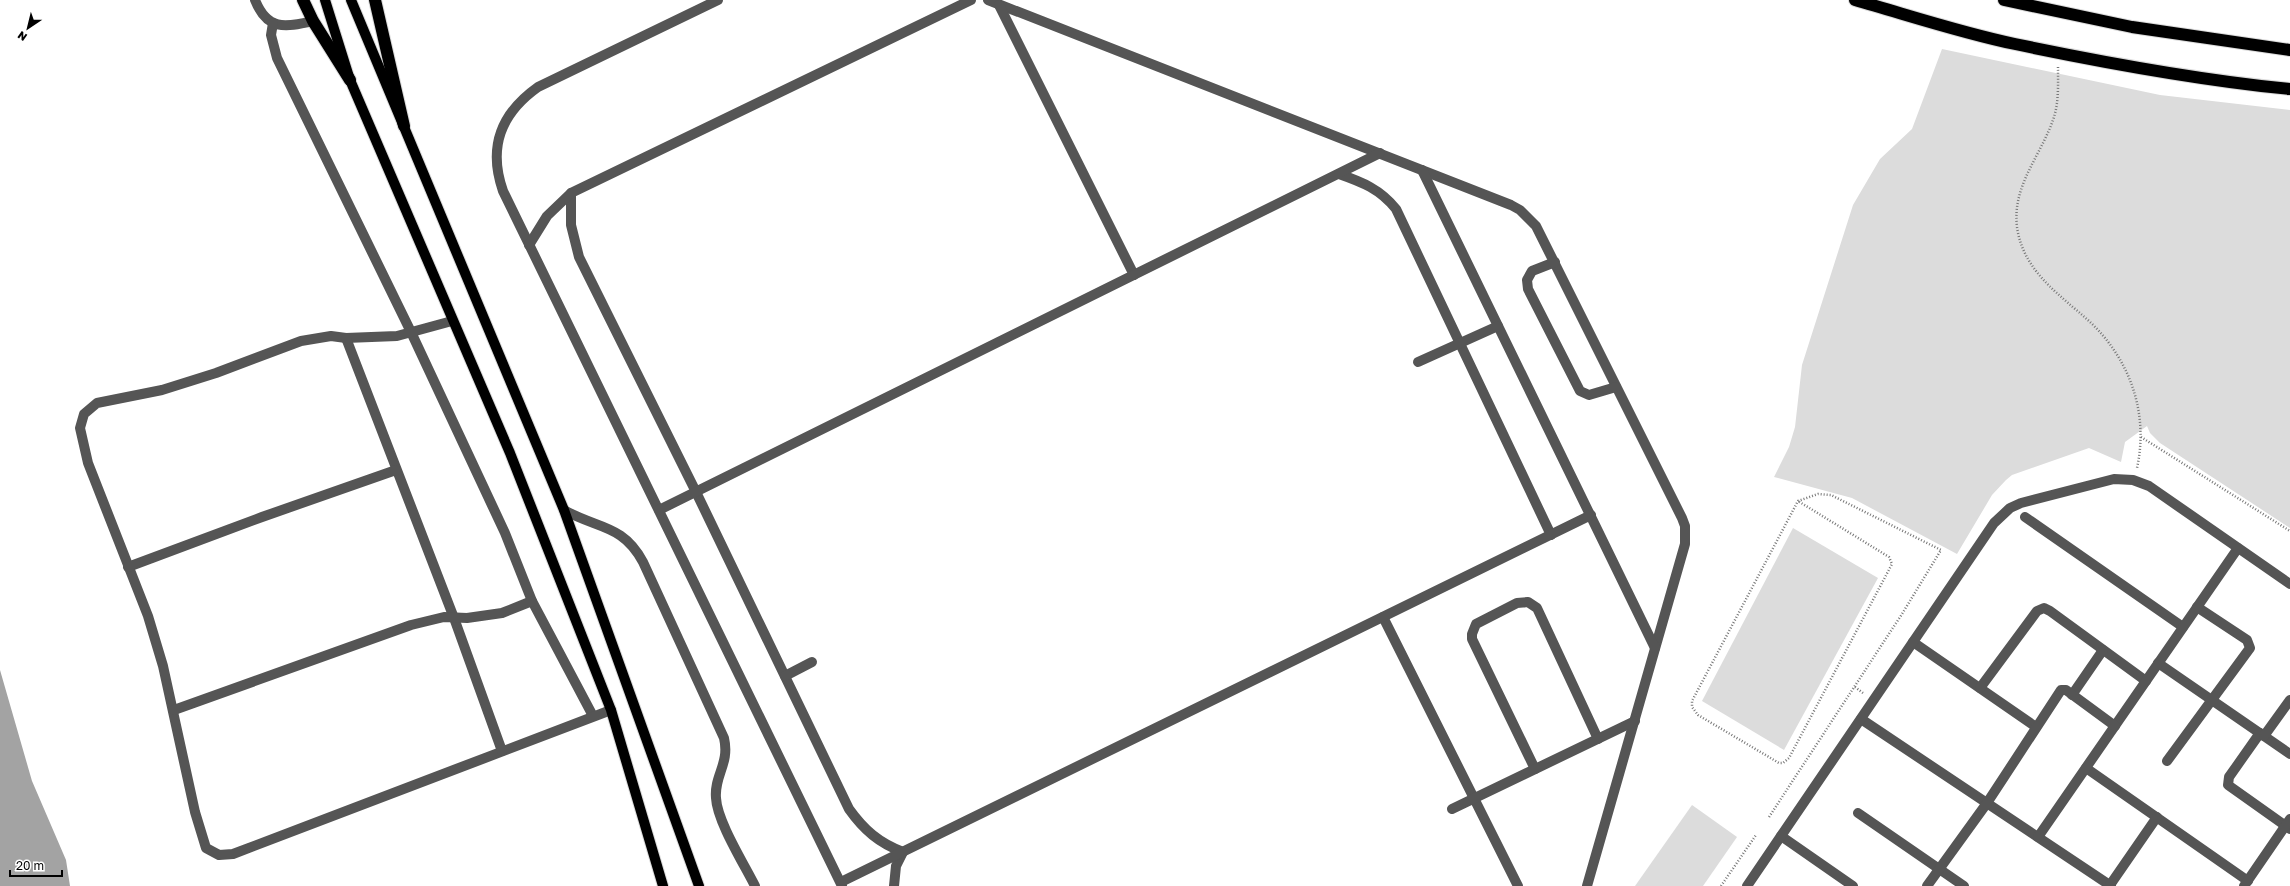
<svg xmlns="http://www.w3.org/2000/svg" width="2290" height="886" viewBox="0 0 2290 886" font-family="'Golos Text',sans-serif">
	<rect width="100%" height="100%" fill="#fff"/>
	<g fill="#dcdcdc">
		<polygon points="1942,49 2160,95 2290,110 2290,528 2160,443 2150,433 2147,426 2125,442 2121,462 2089,448 2012,475 2006,480 1992,495 1957,554 1852,498 1774,477 1789,447 1795,427 1802,365 1853,205 1880,159 1912,129"/>
		<polygon points="1793,528 1878,578 1784,750 1702,701"/>
		<polygon points="1692,805 1737,837 1703,886 1635,886"/>
	</g>
	<polygon fill="#a3a3a3" points="0,670 32,781 66,860 70,886 0,886"/>
	<g fill="none" stroke-linecap="round" stroke-linejoin="round">
		<g stroke="#dbdbdb" stroke-width="12">
			<g id="major">
				<polyline points="325,0 350,80 510,453 611,710 663,886"/>
				<polyline points="351,0 564,510 699,886"/>
			</g>
		</g>
		<g stroke="#dbdbdb" stroke-width="14">
			<g id="highway">
				<polyline points="303,0 313,21 350,80"/>
				<polyline points="375,0 404,126"/>
				<path d="M1855,0C1908,15 1962,33 2015,44C2106,63 2198,80 2290,89"/>
				<polyline points="2004,0 2132,27 2290,50"/>
			</g>
		</g>
		<g stroke="#777" stroke-width="2.5" stroke-dasharray="1 2" stroke-linecap="butt">
			<path d="M2058,67C2058,84 2059,104 2053,120C2040,157 2012,186 2017,227C2023,271 2059,294 2089,321C2130,359 2149,413 2137,468"/>
			<polyline points="2141,437 2290,531"/>
			<polyline points="1855,687 1863,693"/>
			<polyline points="1769,817 1902,614 1941,550 1831,495 1818,494 1798,501 1692,701 1692,707 1698,715 1779,763 1783,763 1789,758 1892,564 1889,557 1798,501"/>
			<polyline points="1721,886 1756,835"/>
		</g>
		<g stroke="#555" stroke-width="10">
			<path d="M255,0C267,30 284,28 313,21"/>
			<path d="M718,0L538,87C500,114 488,148 503,191L842,886"/>
			<polyline points="988,0 1511,205 1520,210 1536,226 1682,518 1685,526 1685,544 1587,886"/>
			<polyline points="999,5 1134,275"/>
			<polyline points="273,23 271,35 277,58 411,332 505,533 532,601 593,716"/>
			<polyline points="1422,170 1655,648"/>
			<path d="M1339,174C1362,182 1380,189 1396,209L1551,535"/>
			<path d="M571,193V225L579,257L696,492L849,809C864,830 879,843 903,852L896,866L894,886"/>
			<polyline points="529,245 547,216 571,193 971,0"/>
			<polyline points="1555,262 1532,271 1527,280 1528,289 1580,391 1589,395 1616,387"/>
			<polyline points="452,321 397,336 346,338 331,336 301,341 216,373 162,390 97,403 84,414 80,428 88,463 148,616 163,666 195,812 206,848 219,855 233,854 611,710"/>
			<polyline points="346,338 454,618 502,751"/>
			<polyline points="1418,362 1498,326"/>
			<path d="M564,510C597,529 623,524 643,562L724,738C730,764 714,775 716,798C717,821 744,864 755,886"/>
			<polyline points="659,510 1380,153"/>
			<polyline points="2025,517 2183,627"/>
			<polyline points="128,567 262,517 396,470"/>
			<polyline points="1383,617 1518,886"/>
			<polyline points="1913,642 2036,727"/>
			<polyline points="2158,663 2290,754"/>
			<polyline points="785,676 812,662"/>
			<polyline points="1980,688 2037,611 2044,608 2050,611 2146,681"/>
			<polyline points="2072,695 2103,650"/>
			<polyline points="174,710 411,625 444,617 467,618 502,613 532,601"/>
			<polyline points="1861,719 2111,886"/>
			<polyline points="2260,733 2229,777 2228,785 2290,829"/>
			<polyline points="2264,736 2290,700"/>
			<polyline points="2167,761 2250,648 2247,640 2197,607"/>
			<polyline points="2086,768 2248,881"/>
			<polyline points="1535,769 1472,639 1472,634 1476,624 1517,603 1528,602 1537,608 1598,739"/>
			<polyline points="1452,809 1635,721"/>
			<polyline points="1858,813 1964,886"/>
			<polyline points="1781,836 1853,886"/>
			<polyline points="2038,837 2238,548"/>
			<polyline points="841,882 1591,515"/>
			<polyline points="2110,885 2157,817"/>
			<polyline points="1747,886 1994,523 2010,508 2021,503 2114,479 2133,480 2149,486 2290,584"/>
			<polyline points="1927,886 1987,803 2061,690 2066,690 2115,726"/>
			<polyline points="2244,886 2290,819"/>
		</g>
		<use href="#major" stroke="#000" stroke-width="10"/>
		<use href="#highway" stroke="#000" stroke-width="12"/>
	</g>
	<g transform="translate(28 28) rotate(215)" stroke="#ffffff" stroke-width="3" paint-order="stroke">
	<path d="M0-3L7 15L0 10L-7 15Z" fill="#000000"/>
	<text y="-6" font-size="11" font-weight="bold" text-anchor="middle" fill="#000000">N</text>
	</g>
	<path d="M10 870v6h52v-6" fill="none" stroke="#000000" stroke-width="2"/>
	<text x="16" y="870" font-size="12" fill="#000000" stroke="#ffffff" stroke-width="3" paint-order="stroke">20 m</text>
</svg>
